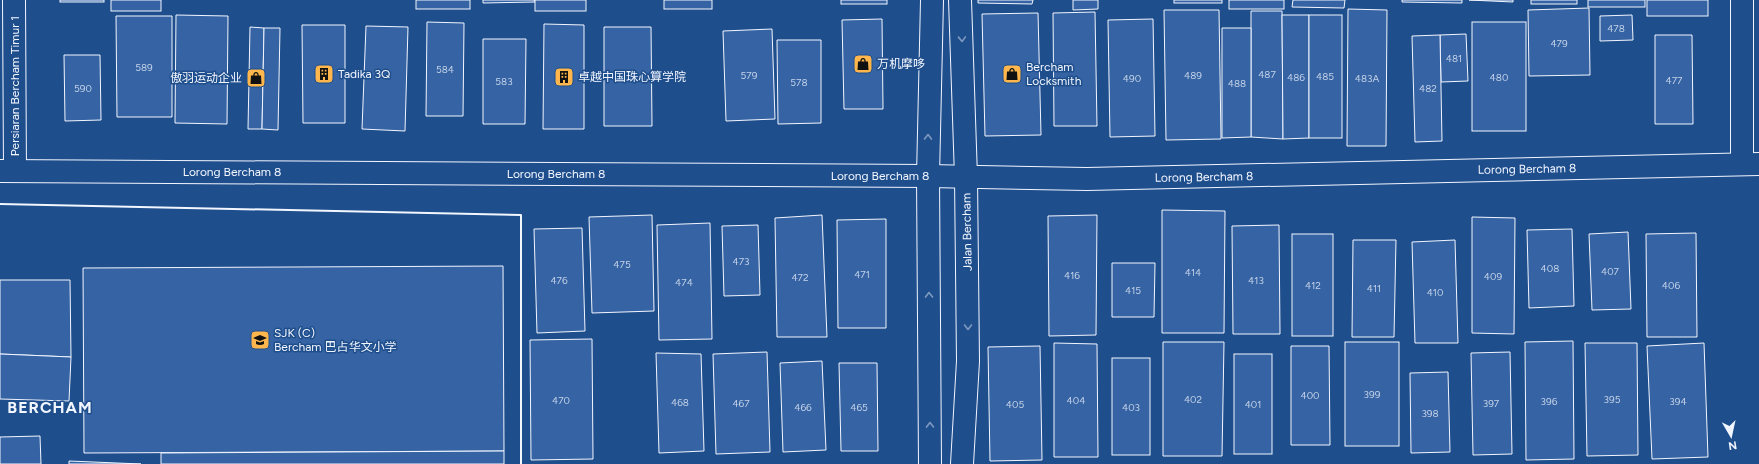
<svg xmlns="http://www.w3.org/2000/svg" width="1759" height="464" viewBox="0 0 1759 464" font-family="Figtree,'Noto Sans SC',sans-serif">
	<rect width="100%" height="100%" fill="#1f4e8c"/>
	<g fill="#3563a3" stroke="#f2f6ff">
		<rect x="60" y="0" width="44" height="2"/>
		<rect x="111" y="0" width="50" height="11"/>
		<rect x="416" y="0" width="54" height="9"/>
		<polygon points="483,0 534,0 535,2 483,3"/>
		<rect x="535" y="0" width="51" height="11"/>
		<rect x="664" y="0" width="48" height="9"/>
		<rect x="841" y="0" width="46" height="4"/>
		<polygon points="978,0 1033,0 1032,4 978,3"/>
		<polygon points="1073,0 1098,0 1098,9 1073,10"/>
		<rect x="1174" y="0" width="48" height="3"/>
		<rect x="1229" y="0" width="55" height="9"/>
		<polygon points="1293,0 1345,0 1344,8 1292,7"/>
		<polygon points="1402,0 1462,0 1462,3 1402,2"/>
		<polygon points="1469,0 1513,0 1513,2"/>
		<rect x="1531" y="0" width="46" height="4"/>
		<rect x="1588" y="0" width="57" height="7"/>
		<rect x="1647" y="0" width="61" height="16"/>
		<polygon points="1589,8 1590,75 1529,76 1528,10"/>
		<polygon points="1348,9 1387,10 1386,146 1347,146"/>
		<polygon points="1164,10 1219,10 1221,139 1166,140"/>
		<polygon points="1251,11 1282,11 1283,139 1251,137"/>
		<polygon points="1095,12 1097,126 1054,126 1053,13"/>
		<polygon points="1038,13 1041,135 985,136 982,14"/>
		<polygon points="176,15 228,16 227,124 175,123"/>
		<polygon points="1282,15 1309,15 1309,138 1283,139"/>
		<rect x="1309" y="15" width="33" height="123"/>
		<polygon points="1632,15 1633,40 1600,41 1600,16"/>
		<polygon points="116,16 172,16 172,117 117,117"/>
		<polygon points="882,19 883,109 844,109 842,20"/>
		<polygon points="1153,19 1155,136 1110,137 1108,20"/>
		<polygon points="427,22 464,23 463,116 426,116"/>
		<rect x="1472" y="22" width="54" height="109"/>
		<polygon points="544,24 584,25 584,129 543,129"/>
		<polygon points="302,25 345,25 345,123 303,123"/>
		<polygon points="366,26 408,27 405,131 362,129"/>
		<polygon points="250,27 264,28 262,129 248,129"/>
		<polygon points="604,27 651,27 652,126 604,126"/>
		<polygon points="264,28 280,28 278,130 262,129"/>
		<polygon points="1222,28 1251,28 1251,137 1222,138"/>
		<polygon points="772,29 775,119 726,121 723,31"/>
		<polygon points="1466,34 1468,81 1441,82 1440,35"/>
		<polygon points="1440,35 1442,141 1415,142 1412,36"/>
		<polygon points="1655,35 1692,35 1693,124 1655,124"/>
		<polygon points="483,39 526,39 525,124 483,124"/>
		<polygon points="777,40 821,40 821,123 778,124"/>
		<polygon points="64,55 100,55 101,120 65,121"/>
		<polygon points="1162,210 1225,211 1224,333 1162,333"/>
		<polygon points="652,215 654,311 592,313 589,217"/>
		<polygon points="822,215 827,337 777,337 775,218"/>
		<polygon points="1097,215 1096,335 1049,336 1048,216"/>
		<polygon points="1472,217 1515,218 1514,334 1472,333"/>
		<polygon points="886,219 886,328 838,328 837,220"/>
		<polygon points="710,223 712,339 659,340 657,225"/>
		<polygon points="758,225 760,295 724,296 722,226"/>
		<polygon points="1279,225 1280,334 1233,334 1232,226"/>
		<polygon points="582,228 585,331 537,333 534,229"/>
		<polygon points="1572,229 1574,306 1529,308 1527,230"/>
		<polygon points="1628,232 1631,309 1592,310 1589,234"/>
		<polygon points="1696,233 1697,337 1647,337 1646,234"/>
		<rect x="1292" y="234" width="41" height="102"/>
		<polygon points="1353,240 1396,240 1394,337 1352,337"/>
		<polygon points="1455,240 1458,343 1415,343 1412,242"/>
		<polygon points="1112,263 1155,263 1154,317 1112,317"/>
		<polygon points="503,266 504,451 84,453 83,268"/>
		<polygon points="0,280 70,280 71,357 0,354"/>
		<polygon points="592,339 593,459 531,460 530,340"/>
		<polygon points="1573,341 1574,459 1526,460 1525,342"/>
		<polygon points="1163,342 1224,342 1222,456 1163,456"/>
		<rect x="1345" y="342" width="54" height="104"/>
		<polygon points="1054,343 1097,344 1098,457 1054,457"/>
		<polygon points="1585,343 1637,343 1638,455 1587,456"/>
		<polygon points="1704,343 1708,457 1652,459 1647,346"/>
		<polygon points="1040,346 1042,460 990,461 988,347"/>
		<polygon points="1291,346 1329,346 1330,445 1291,445"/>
		<polygon points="767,352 770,452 716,454 713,354"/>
		<polygon points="1510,352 1512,454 1473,455 1471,353"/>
		<polygon points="656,353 701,354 704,451 659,453"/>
		<polygon points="0,354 71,357 69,401 0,399"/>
		<rect x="1234" y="354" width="38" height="100"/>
		<rect x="1112" y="358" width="38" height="97"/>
		<polygon points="822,361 826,450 783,452 780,363"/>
		<polygon points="839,363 877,363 878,451 841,451"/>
		<polygon points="1448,372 1450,452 1411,453 1410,373"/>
		<polygon points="40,436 41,464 0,464 0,437"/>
		<polygon points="504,451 504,464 161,464 161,453"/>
		<polygon points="69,461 141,464 69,464"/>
	</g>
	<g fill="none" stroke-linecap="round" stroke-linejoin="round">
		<g stroke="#f2f6ff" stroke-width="24">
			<g id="street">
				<polyline points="14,0 15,171"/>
				<polyline points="1742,164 1742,0"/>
			</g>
		</g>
		<g stroke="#f2f6ff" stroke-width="24">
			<polyline id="secondary" points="0,171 928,176 1087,179 1759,164"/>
		</g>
		<g stroke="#f2f6ff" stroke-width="24">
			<g id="primary">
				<polyline points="960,0 966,177 968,361 962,464"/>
				<polyline points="930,464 928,176 932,0"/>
			</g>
		</g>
		<use href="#street" stroke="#1f4e8c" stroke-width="22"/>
		<use href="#secondary" stroke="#1f4e8c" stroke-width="22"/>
		<use href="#primary" stroke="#1f4e8c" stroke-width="22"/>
		<polyline stroke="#f2f6ff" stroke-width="2" points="0,204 521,215 521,464"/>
	</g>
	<defs><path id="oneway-chevron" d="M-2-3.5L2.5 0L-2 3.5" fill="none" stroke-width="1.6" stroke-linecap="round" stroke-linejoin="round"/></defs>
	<g stroke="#7e9ac0">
		<use href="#oneway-chevron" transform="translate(962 39) rotate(88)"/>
		<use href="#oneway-chevron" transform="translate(928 137) rotate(-89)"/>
		<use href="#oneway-chevron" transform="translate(929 295) rotate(-91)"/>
		<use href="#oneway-chevron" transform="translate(968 327) rotate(90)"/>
		<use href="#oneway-chevron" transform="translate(930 425) rotate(-91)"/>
	</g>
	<defs>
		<g id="shop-square" transform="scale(1)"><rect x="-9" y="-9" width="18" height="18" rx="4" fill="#ffb74d" stroke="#1f4e8c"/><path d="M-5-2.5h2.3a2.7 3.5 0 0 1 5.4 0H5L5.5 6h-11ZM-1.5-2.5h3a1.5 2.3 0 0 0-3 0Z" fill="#111"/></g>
		<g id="building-square" transform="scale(1)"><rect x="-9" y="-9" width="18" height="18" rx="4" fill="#ffb74d" stroke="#1f4e8c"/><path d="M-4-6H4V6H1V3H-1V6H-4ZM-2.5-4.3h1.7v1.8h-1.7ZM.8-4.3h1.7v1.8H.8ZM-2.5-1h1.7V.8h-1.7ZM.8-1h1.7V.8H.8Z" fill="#111"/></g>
		<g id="school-square" transform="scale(1)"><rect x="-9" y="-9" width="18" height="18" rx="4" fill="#ffb74d" stroke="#1f4e8c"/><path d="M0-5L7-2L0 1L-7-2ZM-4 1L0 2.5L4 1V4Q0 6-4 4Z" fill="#111"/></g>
	</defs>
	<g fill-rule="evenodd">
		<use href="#shop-square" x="863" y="64"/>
		<use href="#building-square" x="324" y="74"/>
		<use href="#shop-square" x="1012" y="74"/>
		<use href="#building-square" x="564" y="77"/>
		<use href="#shop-square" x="256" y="78"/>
		<use href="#school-square" x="260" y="340"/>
	</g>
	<g text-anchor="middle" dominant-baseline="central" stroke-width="3" stroke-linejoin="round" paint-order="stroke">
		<g font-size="10" fill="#c3d1e8">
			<text x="1616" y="28">478</text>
			<text x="1559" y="43">479</text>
			<text x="1454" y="58">481</text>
			<text x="144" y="67">589</text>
			<text x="445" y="69">584</text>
			<text x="1267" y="74">487</text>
			<text x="749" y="75">579</text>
			<text x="1193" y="75">489</text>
			<text x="1325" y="76">485</text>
			<text x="1296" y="77">486</text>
			<text x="1499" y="77">480</text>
			<text x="1132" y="78">490</text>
			<text x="1367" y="78">483A</text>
			<text x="1674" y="80">477</text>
			<text x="504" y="81">583</text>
			<text x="799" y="82">578</text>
			<text x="1237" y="83">488</text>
			<text x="83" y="88">590</text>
			<text x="1428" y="88">482</text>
			<text x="741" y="261">473</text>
			<text x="622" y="264">475</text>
			<text x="1550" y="268">408</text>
			<text x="1610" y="271">407</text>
			<text x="1193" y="272">414</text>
			<text x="862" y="274">471</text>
			<text x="1072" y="275">416</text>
			<text x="1493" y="276">409</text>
			<text x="800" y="277">472</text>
			<text x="559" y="280">476</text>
			<text x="1256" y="280">413</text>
			<text x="684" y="282">474</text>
			<text x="1313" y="285">412</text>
			<text x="1671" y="285">406</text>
			<text x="1374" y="288">411</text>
			<text x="1133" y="290">415</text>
			<text x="1435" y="292">410</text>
			<text x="1372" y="394">399</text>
			<text x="1310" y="395">400</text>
			<text x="1193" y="399">402</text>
			<text x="1612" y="399">395</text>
			<text x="561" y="400">470</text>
			<text x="1076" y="400">404</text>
			<text x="1549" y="401">396</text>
			<text x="1678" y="401">394</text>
			<text x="680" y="402">468</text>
			<text x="741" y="403">467</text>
			<text x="1491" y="403">397</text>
			<text x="1015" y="404">405</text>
			<text x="1253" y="404">401</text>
			<text x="803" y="407">466</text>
			<text x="859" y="407">465</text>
			<text x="1131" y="407">403</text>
			<text x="1430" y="413">398</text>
		</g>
		<g font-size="12" fill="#f2f6ff" stroke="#1f4e8c" text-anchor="start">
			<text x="877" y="64">万机摩哆</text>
			<text x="1026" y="67">Bercham<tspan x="1026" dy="14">Locksmith</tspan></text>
			<text x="338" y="74">Tadika 3Q</text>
			<text x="578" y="77">卓越中国珠心算学院</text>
			<text x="242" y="78" text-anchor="end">傲羽运动企业</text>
			<text x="274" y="333">SJK (C)<tspan x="274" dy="14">Bercham 巴占华文小学</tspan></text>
		</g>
		<g font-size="12" fill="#f2f6ff" stroke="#1f4e8c">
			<text transform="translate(15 86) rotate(-90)">Persiaran Bercham Timur 1</text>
			<text transform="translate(1527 169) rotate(-1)">Lorong Bercham 8</text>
			<text x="232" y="172">Lorong Bercham 8</text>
			<text x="556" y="174">Lorong Bercham 8</text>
			<text x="880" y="176">Lorong Bercham 8</text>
			<text transform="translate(1204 177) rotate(-1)">Lorong Bercham 8</text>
			<text transform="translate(967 232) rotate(-91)">Jalan Bercham</text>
		</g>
		<g font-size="16" font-weight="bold" letter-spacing="1" fill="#f2f6ff" stroke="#1f4e8c">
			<text x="50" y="407">BERCHAM</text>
		</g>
	</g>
	<g transform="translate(1731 436) rotate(171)" stroke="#1f4e8c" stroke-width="3" paint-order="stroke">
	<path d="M0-3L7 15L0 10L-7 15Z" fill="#f2f6ff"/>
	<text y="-6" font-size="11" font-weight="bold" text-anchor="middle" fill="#f2f6ff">N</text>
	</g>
</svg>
